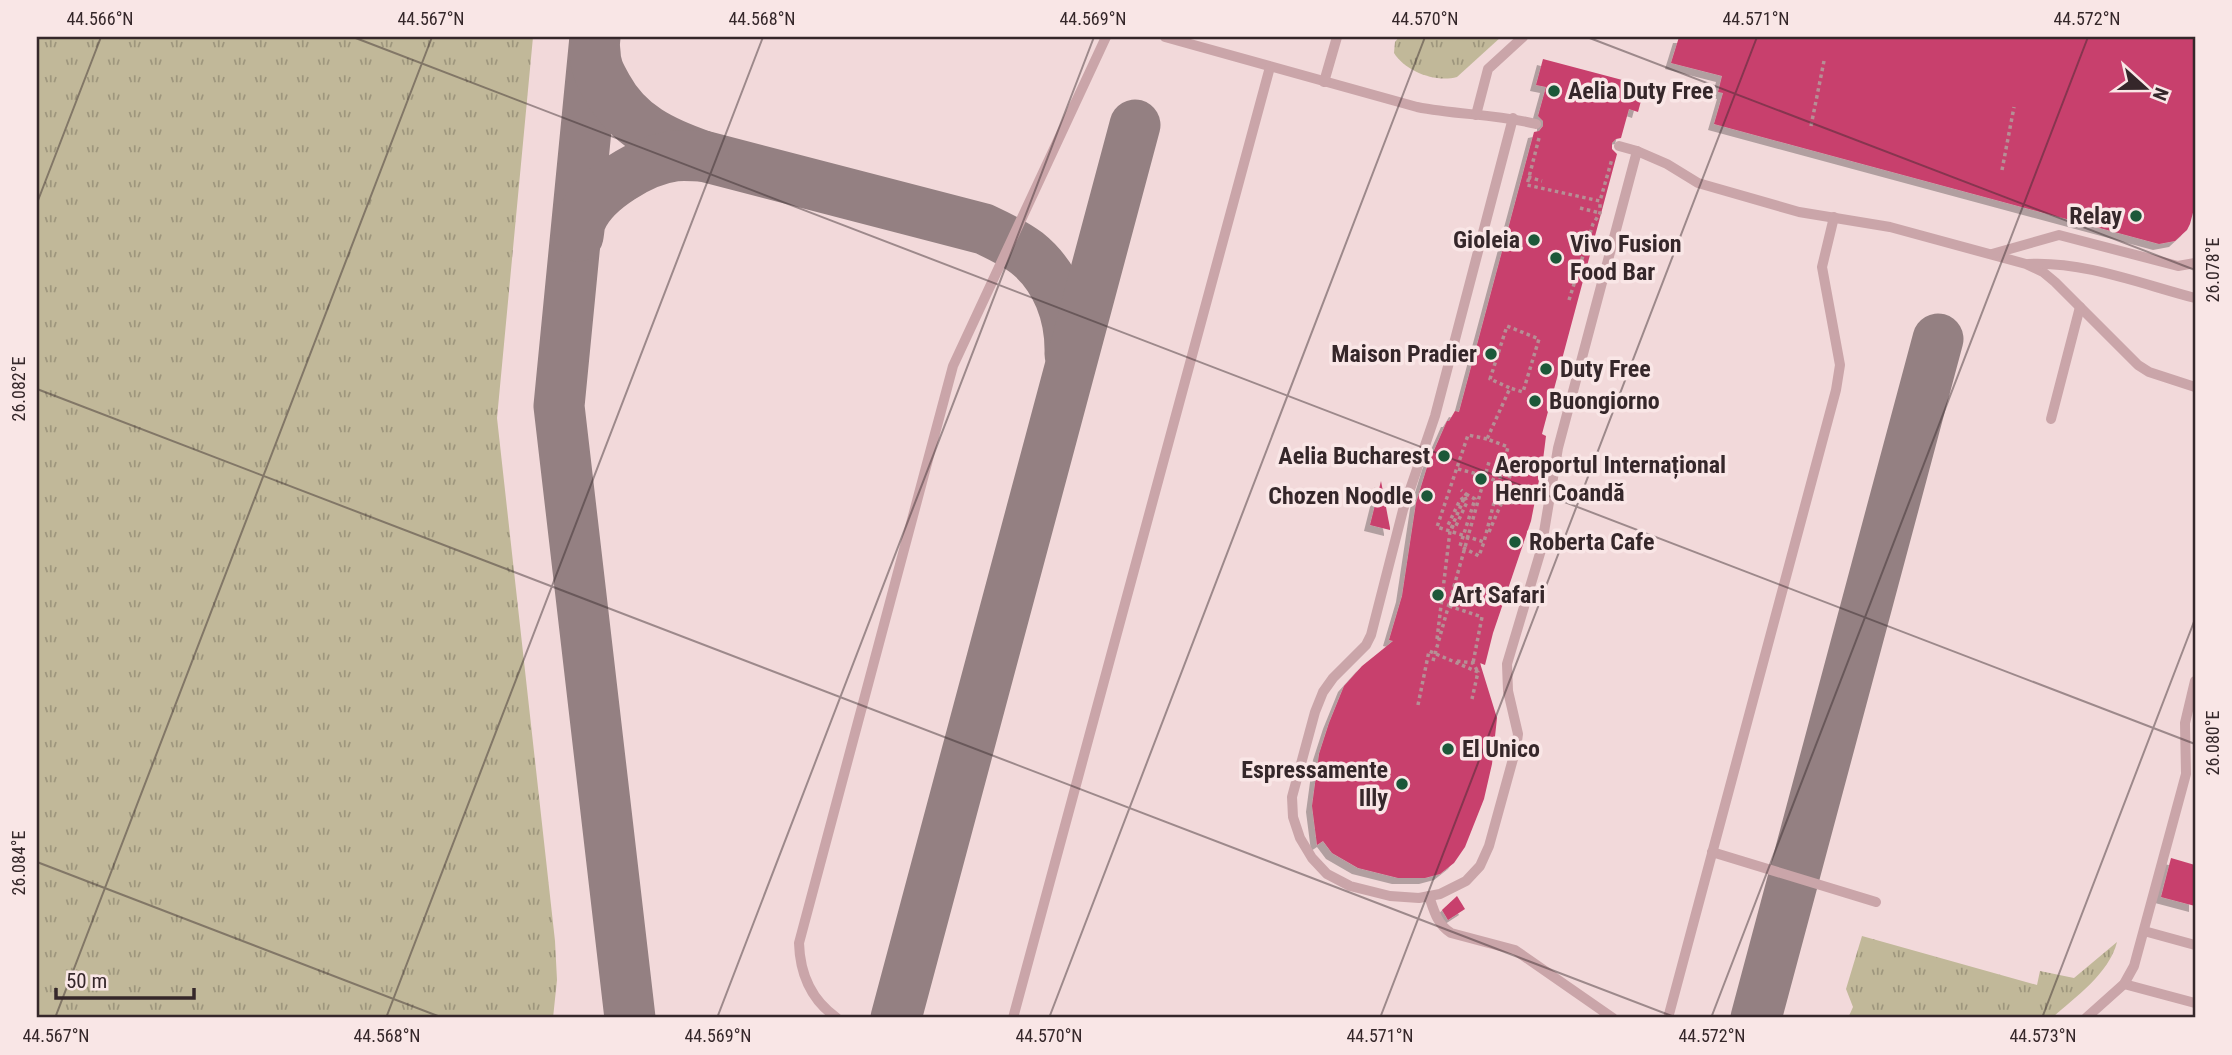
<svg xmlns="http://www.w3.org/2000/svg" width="2232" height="1055" viewBox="0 0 2232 1055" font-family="'Roboto Condensed',sans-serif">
	<defs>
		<pattern id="grass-tufts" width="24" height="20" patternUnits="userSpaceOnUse" patternTransform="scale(1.75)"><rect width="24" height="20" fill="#c1b899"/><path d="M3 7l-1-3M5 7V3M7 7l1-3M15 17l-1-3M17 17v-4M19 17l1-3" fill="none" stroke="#9e967d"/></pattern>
		<filter id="shadow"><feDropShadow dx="-6" dy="6" stdDeviation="0" flood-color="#0004"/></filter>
	</defs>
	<rect width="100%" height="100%" fill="#f2d9da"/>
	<g fill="url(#grass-tufts)">
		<polygon points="37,37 533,37 497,418 555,941 557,980 553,1018 37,1018"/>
		<path d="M1399,37H1501L1457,77C1435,83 1405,71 1394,53L1395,42Z"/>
		<path d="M1862,936L2037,985L2040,971L2074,978L2117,942C2109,974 2075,997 2052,1018H1848L1853,1007L1846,989Z"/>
	</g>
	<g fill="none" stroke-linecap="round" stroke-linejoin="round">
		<g stroke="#948082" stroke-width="51">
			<polyline points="595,37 559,406 630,1018"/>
			<path d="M595,51C595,66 600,75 607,87C628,126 663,142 703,156L984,229C999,236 1014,243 1027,253C1057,277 1071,316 1070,354"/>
			<path d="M578,236C579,231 579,225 581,220C594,189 643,160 675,156C684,155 694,156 703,156"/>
			<polyline points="896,1018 1135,125"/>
			<polyline points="1756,1018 1938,339"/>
		</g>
	</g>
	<g fill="#c8416d" filter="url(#shadow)">
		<polygon points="1679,37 2195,37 2195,205 2190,224 2187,230 2175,241 2159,244 1714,124 1723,93 1718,92 1722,76 1671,63"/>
		<polygon points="1543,59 1645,86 1638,112 1629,109 1621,138 1616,139 1612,143 1612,149 1617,154 1542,434 1546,436 1543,460 1531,521 1493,633 1485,665 1480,663 1497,718 1492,764 1484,799 1465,847 1454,863 1440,874 1425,878 1398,878 1358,868 1332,853 1323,841 1317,845 1312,806 1319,754 1329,723 1344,686 1362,666 1393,641 1389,640 1402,596 1416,503 1428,464 1447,421 1449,421 1455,411 1459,412 1534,132 1539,131 1543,126 1543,121 1538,116 1546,87 1536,85"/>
		<polygon points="1381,481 1390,528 1390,530 1370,525"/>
		<polygon points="2171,858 2195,865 2195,906 2161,897"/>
		<polygon points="1457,896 1465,909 1448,920 1442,910"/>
	</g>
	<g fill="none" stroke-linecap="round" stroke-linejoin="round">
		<g stroke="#b68f95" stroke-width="3.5" stroke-dasharray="3.5 3.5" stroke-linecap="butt">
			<polyline points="1811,126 1824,61"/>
			<polyline points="1539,138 1527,185 1600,201 1612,159"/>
			<polyline points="2002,170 2014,107"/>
			<polyline points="1528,177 1542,181"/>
			<polyline points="1580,208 1600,213"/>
			<polyline points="1569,300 1593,224 1600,213 1600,201"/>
			<polyline points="1487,439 1468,435 1437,527 1484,542 1508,447 1487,439 1510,388 1490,379 1507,326 1539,339 1523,392 1510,388"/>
			<polyline points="1458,469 1485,476 1505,485"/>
			<polyline points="1466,494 1475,499 1460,546 1479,556 1484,542"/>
			<polygon points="1465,497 1467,502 1455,528 1448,525 1460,500"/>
			<polyline points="1503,500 1513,503"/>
			<polyline points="1501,505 1513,466"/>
			<polyline points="1489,532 1501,504"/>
			<polyline points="1449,606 1482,617 1473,663"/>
			<polyline points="1437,639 1450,531 1466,494 1461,490"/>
			<polyline points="1433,661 1489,462"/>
			<polyline points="1457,661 1473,663 1478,672"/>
			<polyline points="1418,705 1429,651 1478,672 1472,699"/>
		</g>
		<g stroke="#caa5a9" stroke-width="10">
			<path d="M1165,37L1417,107C1457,115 1497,114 1536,124"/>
			<polyline points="1324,82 1337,37"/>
			<polyline points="1476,115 1488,69 1523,37"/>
			<polyline points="1513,118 1435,416 1403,510 1371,635 1366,645 1333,678 1323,692 1315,712 1292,797 1293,817 1300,838 1312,858 1327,874 1350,886 1390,896 1419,898 1440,894 1466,881 1480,866 1489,846 1516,748 1518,734 1508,691 1507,664 1541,550 1558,448 1637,151"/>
			<polyline points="1619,146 1637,151 1667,164 1698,183 1799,212 1890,227 2026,264 2043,272 2055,282 2138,365 2149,372 2195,387"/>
			<polyline points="1992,254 2059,235 2178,266 2195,263"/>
			<path d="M2028,264C2084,261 2141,284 2195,298"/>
			<polyline points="2051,419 2080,307"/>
			<polyline points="1712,852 1876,902"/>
			<path d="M1429,896C1434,911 1437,924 1451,933L1515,950L1613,1018"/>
			<polyline points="2144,931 2195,945"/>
			<polyline points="2124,984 2195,1003"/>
			<path d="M837,1018C811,1000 800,975 799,943L953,366L1106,37"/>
			<polyline points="1013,1018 1270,67"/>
			<polyline points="1668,1018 1836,390 1840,365 1822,267 1834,217"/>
			<polyline points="2086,1018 2124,984 2134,966 2186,774 2185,723 2195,681"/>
		</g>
	</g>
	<path fill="none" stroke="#35272a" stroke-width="2" stroke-opacity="0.45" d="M353,37L2195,744M1587,37L2195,270M37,203L101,37M37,389L1677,1018M37,862L443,1018M55,1018L432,37M386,1018L763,37M717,1018L1094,37M1049,1018L1425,37M1380,1018L1757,37M1711,1018L2088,37M2042,1018L2195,619"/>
	<g fill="#1c5839" stroke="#f9e6e6" stroke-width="2.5">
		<circle cx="1554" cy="91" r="7"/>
		<circle cx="2136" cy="216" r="7"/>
		<circle cx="1534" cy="240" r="7"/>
		<circle cx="1556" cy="258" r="7"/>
		<circle cx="1491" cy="354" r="7"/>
		<circle cx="1546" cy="369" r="7"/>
		<circle cx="1535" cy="401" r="7"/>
		<circle cx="1444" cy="456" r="7"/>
		<circle cx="1481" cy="479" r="7"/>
		<circle cx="1427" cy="496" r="7"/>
		<circle cx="1515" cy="542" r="7"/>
		<circle cx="1438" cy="595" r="7"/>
		<circle cx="1448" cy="749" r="7"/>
		<circle cx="1402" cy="784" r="7"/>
	</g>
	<g text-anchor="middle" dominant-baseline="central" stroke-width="7" stroke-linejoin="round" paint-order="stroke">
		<g font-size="24" font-weight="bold" fill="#35272a" stroke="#f9e6e6" text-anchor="start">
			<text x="1568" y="91">Aelia Duty Free</text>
			<text x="2122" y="216" text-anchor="end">Relay</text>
			<text x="1520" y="240" text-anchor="end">Gioleia</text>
			<text x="1570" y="244">Vivo Fusion<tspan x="1570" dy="28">Food Bar</tspan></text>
			<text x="1477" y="354" text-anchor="end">Maison Pradier</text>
			<text x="1560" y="369">Duty Free</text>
			<text x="1549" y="401">Buongiorno</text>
			<text x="1430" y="456" text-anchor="end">Aelia Bucharest</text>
			<text x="1495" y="465">Aeroportul Internațional<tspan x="1495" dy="28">Henri Coandă</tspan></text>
			<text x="1413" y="496" text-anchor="end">Chozen Noodle</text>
			<text x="1529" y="542">Roberta Cafe</text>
			<text x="1452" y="595">Art Safari</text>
			<text x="1462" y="749">El Unico</text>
			<text x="1388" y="770" text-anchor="end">Espressamente<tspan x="1388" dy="28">Illy</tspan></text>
		</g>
	</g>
	<rect width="2232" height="1055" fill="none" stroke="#f9e6e6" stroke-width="77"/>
	<g transform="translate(2145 88) rotate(111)" stroke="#f9e6e6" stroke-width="5" paint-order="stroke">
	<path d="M0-5L12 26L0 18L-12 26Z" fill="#35272a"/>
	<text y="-10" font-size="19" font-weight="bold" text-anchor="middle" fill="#35272a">N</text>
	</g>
	<path d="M56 988v10h138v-10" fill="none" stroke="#35272a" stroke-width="3.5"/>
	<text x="66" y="988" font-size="21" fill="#35272a" stroke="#f9e6e6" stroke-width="5" paint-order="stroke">50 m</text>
	<rect x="38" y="38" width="2156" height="978" fill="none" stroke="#35272a" stroke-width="2.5"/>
	<g font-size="18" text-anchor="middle" fill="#35272a">
		<text x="100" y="25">44.566°N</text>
		<text x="431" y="25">44.567°N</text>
		<text x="762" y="25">44.568°N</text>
		<text x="1093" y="25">44.569°N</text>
		<text x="1425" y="25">44.570°N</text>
		<text x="1756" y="25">44.571°N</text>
		<text x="2087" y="25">44.572°N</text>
		<text transform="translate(2213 270) rotate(-90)" y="6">26.078°E</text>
		<text transform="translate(19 389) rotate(-90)" y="6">26.082°E</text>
		<text transform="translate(2213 743) rotate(-90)" y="6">26.080°E</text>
		<text transform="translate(19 863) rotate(-90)" y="6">26.084°E</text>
		<text x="56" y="1042">44.567°N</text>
		<text x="387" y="1042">44.568°N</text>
		<text x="718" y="1042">44.569°N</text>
		<text x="1049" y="1042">44.570°N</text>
		<text x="1380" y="1042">44.571°N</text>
		<text x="1712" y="1042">44.572°N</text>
		<text x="2043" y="1042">44.573°N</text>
	</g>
</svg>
